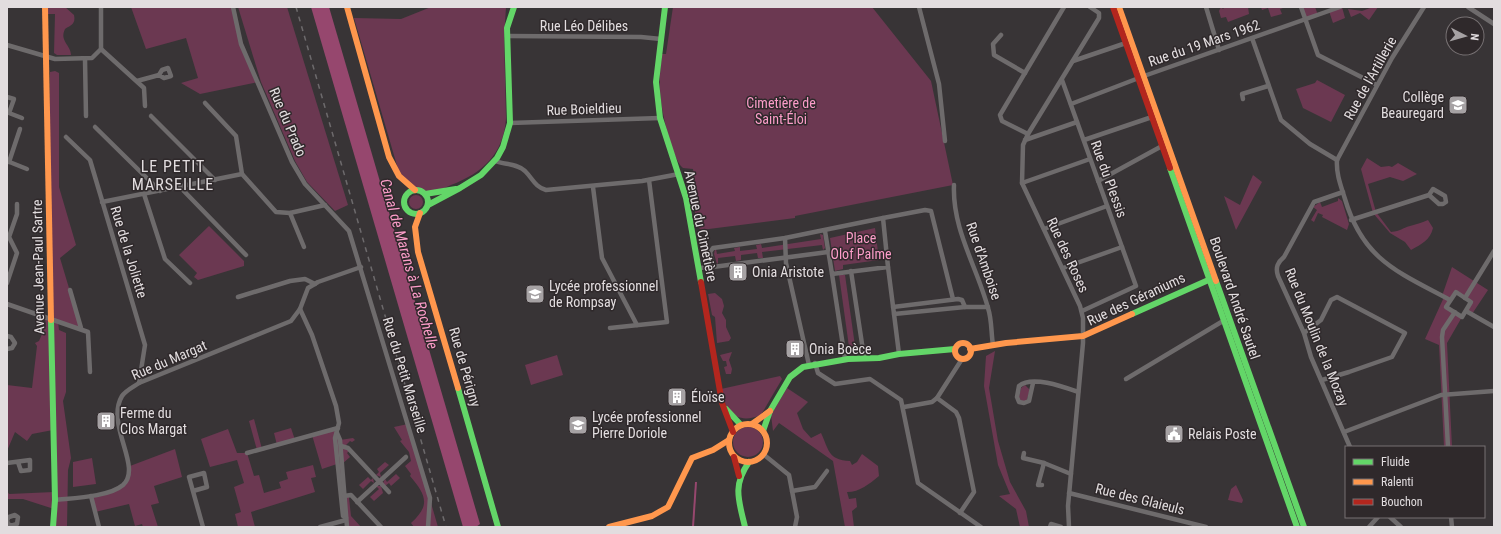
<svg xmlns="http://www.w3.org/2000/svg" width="1501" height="534" viewBox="0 0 1501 534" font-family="'Roboto Condensed',sans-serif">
	<rect width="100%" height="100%" fill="#383436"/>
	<g fill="#6b3851">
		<path d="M45,7H65L74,15C76,24 71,25 65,29C59,41 71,45 71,55H57L54,53L55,14H45Z"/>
		<polygon points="131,7 233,7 241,44 258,82 200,94 181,83 198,78 186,38 146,49"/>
		<polygon points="238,7 287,7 348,205 335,211 307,182 295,161 261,82"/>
		<path d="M431,7H506L504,38L506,118C504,153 483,173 451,185C444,188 437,192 430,192C425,190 419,189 414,187C408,184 401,175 398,169L354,18L401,19Z"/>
		<path d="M673,7H872L931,81L953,185L795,216V218L701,230L697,226L690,177L694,176L693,169L683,168C671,158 660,105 660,89C659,77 661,66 662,54H666Z"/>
		<polygon points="1221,7 1223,9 1225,7 1248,7 1249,14 1228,22 1226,17 1221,18 1219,11"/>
		<polygon points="1261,7 1286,7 1280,9 1282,14 1271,17 1268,8 1262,10"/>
		<polygon points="1301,7 1315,7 1318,15 1306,20"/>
		<polygon points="1342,7 1345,18 1333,23 1329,11"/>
		<polygon points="1373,7 1378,7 1369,20 1360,13 1351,17 1348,9 1362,11"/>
		<polygon points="55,71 59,73 59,187 76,245 60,258 81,328 58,322 59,330 66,333 66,392 63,401 71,458 68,470 67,527 53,527 54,509 23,499 7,499 7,491 9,494 54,492 53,430 32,434 27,441 15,432 7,451 7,385 32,388 37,346 35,343 39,341 46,325 45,318 50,318 49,174 50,72"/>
		<polygon points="1317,80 1345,95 1331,122 1303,108 1296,89 1315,83"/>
		<path d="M1367,158L1381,167L1389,166L1392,167L1398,163L1417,174L1403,181L1390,177L1368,184L1376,212L1391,232C1401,231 1402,228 1410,226C1416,224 1421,223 1428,220L1433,228C1430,240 1422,244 1411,250L1405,242L1390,233L1373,213L1361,169Z"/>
		<polygon points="1253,175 1262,182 1236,230 1224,196 1240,205"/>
		<circle cx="416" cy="202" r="7"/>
		<polygon points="1338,198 1342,201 1349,224 1347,230 1322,217 1323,215 1318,213 1314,222 1311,220 1317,210 1313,207 1320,202 1322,207 1338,201"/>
		<polygon points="209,226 244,261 244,266 198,280 194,277 197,273 179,255"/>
		<polygon points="875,228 879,260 843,265 843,269 835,271 830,238"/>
		<polygon points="820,234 823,235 825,248 823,250 822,245 762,252 763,258 758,258 757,253 741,255 741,260 736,261 735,256 718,258 718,263 717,264 714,254 715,249 716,249 717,254 735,251 734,248 740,247 740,251 757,249 756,245 761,244 762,248 821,239"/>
		<polygon points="1452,267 1488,290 1472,314 1466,311 1471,303 1456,292 1446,307 1462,317 1447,343 1452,447 1444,447 1439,345 1425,339 1444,297 1442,296"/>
		<polygon points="839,275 845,275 856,353 850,354"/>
		<polygon points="715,293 722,299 724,306 722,313 726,320 726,327 731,338 729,341 717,343 715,317 712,315 708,294"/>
		<polygon points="995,351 989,388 998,441 1010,482 1026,511 1029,527 1020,527 1016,509 999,496 1010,494 998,465 984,386 986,356"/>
		<polygon points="732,352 729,360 732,369 731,374 726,374 724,367 727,366 726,361 723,361 720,355"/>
		<polygon points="557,355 563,375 531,385 525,365"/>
		<path d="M780,376L782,379L761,415C737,425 725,412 721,389Z"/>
		<polygon points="1025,385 1030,390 1026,402 1021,401 1019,397 1021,388"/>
		<path d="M787,388L808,402L797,413L803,429L811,438L821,433C829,450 828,460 850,461L852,465L857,462L862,454L878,466L879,476C869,484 860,492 847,492L849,499L856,498L857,507L852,511L854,527H845L833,461L779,423L773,431L771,415Z"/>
		<polygon points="254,419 262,449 257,450 249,421"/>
		<path d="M408,424L438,527H414L411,523C431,505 426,495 410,476L411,474L405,466L411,461L409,452L400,441L402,440L394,427Z"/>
		<circle cx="748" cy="442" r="15"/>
		<polygon points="291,428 295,440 277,445 274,433"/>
		<polygon points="338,428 340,440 353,438 355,440 352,442 350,441 345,446 350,450 347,453 350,457 342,464 345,495 351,495 349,498 351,516 361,527 347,527 337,464 322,469 312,435"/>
		<polygon points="228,429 237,453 247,453 254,476 259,475 264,493 281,488 279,482 288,479 286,472 313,465 316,477 311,478 315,492 251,512 255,527 238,527 235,514 241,512 234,487 244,483 237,460 210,467 201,439"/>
		<polygon points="175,449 182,477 154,486 159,503 151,505 158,527 143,527 142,524 135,526 129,504 95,512 91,496 103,493 123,485 130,466"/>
		<polygon points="92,458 96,484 73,487 73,462"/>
		<polygon points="385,462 389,465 380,473 381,477 376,475 379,472 377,469"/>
		<polygon points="396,474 400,478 391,486 389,483 385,486 383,483 385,479 387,482"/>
		<polygon points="368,477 371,480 373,478 374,483 371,481 363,489 359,485"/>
		<polygon points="1236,485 1243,500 1242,503 1228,500 1231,489"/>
		<polygon points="376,486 381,486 383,493 374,501 370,497 379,489"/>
	</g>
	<g fill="#96476e">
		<polygon points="311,7 329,7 480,524 476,527 463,527"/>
		<polygon points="695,482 697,482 694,527 692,527"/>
	</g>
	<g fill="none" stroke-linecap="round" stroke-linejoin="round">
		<g stroke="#6e6b6c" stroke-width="4.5">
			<polyline points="233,7 241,44 292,162 305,184 349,231 430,498 428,527"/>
			<polyline points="919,7 939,84 945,141"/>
			<polyline points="1206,7 1219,50"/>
			<polyline points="1301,7 1318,55 1377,85"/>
			<polyline points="1468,7 1494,24"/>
			<polyline points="1001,35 993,44 994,55 1025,73"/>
			<polyline points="507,36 641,37 661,39"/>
			<polyline points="1252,38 1281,120 1310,144 1337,160"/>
			<polyline points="7,45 55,59 92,58 101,49 101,7"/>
			<polyline points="101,49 144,88 145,106"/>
			<polyline points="85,59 86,116"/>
			<polyline points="1073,61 1126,43"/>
			<polyline points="1062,80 1136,286 1082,311"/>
			<polyline points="137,81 159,75 162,70 168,68 171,76 164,78 159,75"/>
			<polyline points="7,97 14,99 9,113 22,118"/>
			<polyline points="1243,99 1242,94 1268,86"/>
			<polyline points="205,103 236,136 242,174"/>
			<polyline points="1071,104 1144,76 1340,7"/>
			<polyline points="151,116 215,180"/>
			<polyline points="510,123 660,118"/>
			<polyline points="95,127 160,191"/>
			<polyline points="1028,134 1002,121 1000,115 1064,7"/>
			<polyline points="66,137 90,160 145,345 139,383"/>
			<polyline points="1025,140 1077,122"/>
			<polyline points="1084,140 1152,117"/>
			<path d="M1337,160C1336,174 1341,186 1345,199C1363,260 1398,272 1450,300"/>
			<polyline points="1337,160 1392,58 1424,7"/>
			<polyline points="7,161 27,169"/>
			<path d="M495,161C505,165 516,163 525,171C533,179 535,187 546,190L642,181L679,174"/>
			<polyline points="9,162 20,129"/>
			<polyline points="1098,181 1162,146"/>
			<polyline points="1022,183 1090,159"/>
			<path d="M954,185C952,229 977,267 988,308C992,320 991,333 993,345"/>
			<polyline points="180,187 246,255"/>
			<polyline points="593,187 602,258 637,325"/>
			<path d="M1343,192L1314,202L1284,257C1278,262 1275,267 1278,276L1304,333L1311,357L1350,447"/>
			<polyline points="144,194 165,259 190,283"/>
			<polyline points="102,202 242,174 276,212 290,213 325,205"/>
			<polyline points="290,213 304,247"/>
			<polyline points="883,218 925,210 931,211 953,299"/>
			<polyline points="1351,220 1429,195 1433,189 1445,196 1446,202 1443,204 1439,204 1429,195"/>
			<polyline points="1044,229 1107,206"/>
			<polyline points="825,231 832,274 888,267 883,218 785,238 713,248 710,252 713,267 828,252"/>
			<polyline points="785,238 786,263 809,365"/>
			<polyline points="888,267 894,314 965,307 988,307"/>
			<polyline points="699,268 713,267"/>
			<polyline points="1063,268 1122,247"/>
			<polyline points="851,271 864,357"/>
			<polyline points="832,274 845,359"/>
			<polyline points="7,283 17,253 9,237 17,214 17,204"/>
			<polyline points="70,290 81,328"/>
			<polygon points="1456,292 1471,302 1462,317 1446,307"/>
			<polyline points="238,297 290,281 305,279 315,284"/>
			<polyline points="1465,298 1494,251"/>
			<polyline points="7,304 88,332 90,372"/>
			<polyline points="893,307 958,299 962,300 965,307"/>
			<polyline points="300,309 312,335 336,406 339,423 335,438 343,516 346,518"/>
			<polyline points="1466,311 1494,327"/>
			<polyline points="894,314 899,354"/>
			<polyline points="610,328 667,322 649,180"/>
			<polyline points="1304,333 1321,320 1331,300 1337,297 1405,333 1392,357 1349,372 1322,380"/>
			<polyline points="7,336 11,337 15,343 12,348 7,349"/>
			<polyline points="815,363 818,373 835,384 870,379 901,400 918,483 981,527"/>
			<polyline points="1126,379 1223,321"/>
			<path d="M1033,383L1029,401L1024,403L1019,402L1017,397L1019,386C1032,375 1064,387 1078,392"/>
			<polyline points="937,398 956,412 959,418 974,492 960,513"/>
			<polyline points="904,407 932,402 937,398 962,359"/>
			<polyline points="1344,432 1441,395 1494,391"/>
			<polyline points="337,433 340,440 347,527"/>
			<polyline points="341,446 348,448 389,492"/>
			<polyline points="1448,447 1442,337 1443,330 1455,312"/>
			<polyline points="247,453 338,428"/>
			<polyline points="1024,453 1023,458 1044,463 1071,474"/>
			<polyline points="763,454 789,475 797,517 795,527"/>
			<polyline points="7,463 30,460 30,470 21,471 18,462"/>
			<polyline points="1042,485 1038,485 1044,463"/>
			<polyline points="193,491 207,487 204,473 189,477 203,527"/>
			<polyline points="792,491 815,487 827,471"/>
			<polyline points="1069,493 1206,527"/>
			<polyline points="91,496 99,527"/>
			<polyline points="344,496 351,495 381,527"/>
			<path d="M55,500C73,498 109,497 123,485C143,467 105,425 122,396C125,391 133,387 139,383L291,321L300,309L308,288L318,282L361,267"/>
			<polyline points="357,502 406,457"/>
			<polyline points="1390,517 1401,527"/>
			<polyline points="1451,517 1452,527"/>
			<polyline points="7,527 17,524 18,517 15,515 9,517 7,520 8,524 12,526"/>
			<polyline points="320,527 346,520"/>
			<polyline points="1050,527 1051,524 1061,527"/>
			<polyline points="1069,527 1068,506 1083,343 1083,318 1080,306 1022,183 1023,145 1028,134 1099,18 1099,13 1090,7"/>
			<polyline points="1369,527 1378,517"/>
		</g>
		<g stroke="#63d668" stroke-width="6">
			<polyline points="665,7 656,82 660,118 686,198 701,282"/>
			<polyline points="1170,168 1297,527"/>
			<circle cx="416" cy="202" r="12"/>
			<polyline points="425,194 456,189"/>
			<polyline points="428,205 460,188 481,175 497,158 503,147 510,123 507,28 514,7"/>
			<polyline points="1216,281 1304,527"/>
			<polyline points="1132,314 1213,278"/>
			<polyline points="51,320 55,500 53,527"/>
			<polyline points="458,388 498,527"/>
			<polyline points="726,409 741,425"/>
			<polyline points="763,431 770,411 790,377 803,367 848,359 879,358 899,354 955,349"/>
			<path d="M745,527C739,501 732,486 749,462"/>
		</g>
		<g stroke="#ff974d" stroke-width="6">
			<polyline points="45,7 51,320"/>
			<polyline points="347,7 389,157 399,176 415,190"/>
			<polyline points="1119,7 1216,281"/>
			<polyline points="420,213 415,227 418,252 458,388"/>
			<circle cx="963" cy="351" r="8"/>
			<polyline points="970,349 1006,343 1083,336 1132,314"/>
			<polyline points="752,424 770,411"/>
			<circle cx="748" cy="443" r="19"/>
			<polyline points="609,527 652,516 668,507 692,458 713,450 729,440"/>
		</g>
		<g stroke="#b3261e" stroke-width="6">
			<polyline points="1113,7 1170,168"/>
			<polyline points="701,282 722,403 733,432"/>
			<polyline points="734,457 739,476"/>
		</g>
		<polyline stroke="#6d6a6c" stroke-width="1.5" stroke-dasharray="5 5" stroke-linecap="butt" points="296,7 446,527"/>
	</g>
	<defs>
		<g id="school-square" transform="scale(1)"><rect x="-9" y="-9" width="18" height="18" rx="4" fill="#a6a2a4" stroke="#2f292b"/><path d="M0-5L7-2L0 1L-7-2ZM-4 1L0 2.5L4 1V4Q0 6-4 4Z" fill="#fff"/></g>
		<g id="building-square" transform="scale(1)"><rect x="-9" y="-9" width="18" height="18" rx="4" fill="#a6a2a4" stroke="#2f292b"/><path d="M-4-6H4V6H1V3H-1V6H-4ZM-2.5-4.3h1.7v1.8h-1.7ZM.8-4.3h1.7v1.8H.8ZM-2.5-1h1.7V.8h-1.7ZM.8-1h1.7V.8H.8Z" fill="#fff"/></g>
		<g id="civic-square" transform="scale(1)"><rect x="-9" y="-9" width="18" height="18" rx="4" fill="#a6a2a4" stroke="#2f292b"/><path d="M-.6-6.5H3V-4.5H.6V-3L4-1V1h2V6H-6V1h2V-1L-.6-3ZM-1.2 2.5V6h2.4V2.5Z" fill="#fff"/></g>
	</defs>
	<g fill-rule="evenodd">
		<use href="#school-square" x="1458" y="105"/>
		<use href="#building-square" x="738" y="272"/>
		<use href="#school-square" x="535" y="294"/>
		<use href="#building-square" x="795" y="349"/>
		<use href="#building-square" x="677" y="397"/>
		<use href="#building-square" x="106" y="421"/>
		<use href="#school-square" x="578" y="425"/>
		<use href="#civic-square" x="1174" y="434"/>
	</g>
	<g text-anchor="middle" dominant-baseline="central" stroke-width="3" stroke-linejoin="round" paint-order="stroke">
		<g font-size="14" fill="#e2dddf" stroke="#2f292b">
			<text x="584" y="26">Rue Léo Délibes</text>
			<text transform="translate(1204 43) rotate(-19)">Rue du 19 Mars 1962</text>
			<text transform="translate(1370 78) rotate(-61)">Rue de l'Artillerie</text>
			<text transform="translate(584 109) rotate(-2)">Rue Boieldieu</text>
			<text transform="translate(288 122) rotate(67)">Rue du Prado</text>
			<text transform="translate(1109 179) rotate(70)">Rue du Plessis</text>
			<text transform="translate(701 226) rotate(78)">Avenue du Cimetière</text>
			<text transform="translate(129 252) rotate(73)">Rue de la Joliette</text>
			<text transform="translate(1068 255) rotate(65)">Rue des Roses</text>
			<text transform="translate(984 261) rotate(71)">Rue d'Amboise</text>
			<text transform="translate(38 267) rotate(-91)">Avenue Jean-Paul Sartre</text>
			<text transform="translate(1235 298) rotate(71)">Boulevard André Sautel</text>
			<text transform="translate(1136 299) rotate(-25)">Rue des Géraniums</text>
			<text transform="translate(1317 337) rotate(68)">Rue du Moulin de la Mozay</text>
			<text transform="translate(169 360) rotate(-23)">Rue du Margat</text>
			<text transform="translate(465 367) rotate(74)">Rue de Périgny</text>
			<text transform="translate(405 375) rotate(73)">Rue du Petit Marseille</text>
			<text transform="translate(1140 499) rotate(14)">Rue des Glaieuls</text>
		</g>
		<g font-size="14" fill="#e2dddf" stroke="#2f292b" text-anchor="start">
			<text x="1444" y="97" text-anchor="end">Collège<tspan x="1444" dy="16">Beauregard</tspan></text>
			<text x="752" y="272">Onia Aristote</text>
			<text x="549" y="286">Lycée professionnel<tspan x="549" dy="16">de Rompsay</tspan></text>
			<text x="809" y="349">Onia Boèce</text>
			<text x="691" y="397">Éloïse</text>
			<text x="120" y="413">Ferme du<tspan x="120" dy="16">Clos Margat</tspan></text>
			<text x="592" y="417">Lycée professionnel<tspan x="592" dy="16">Pierre Doriole</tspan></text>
			<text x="1188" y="434">Relais Poste</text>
		</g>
		<g font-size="14" fill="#fc9dc9" stroke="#2f292b">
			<text x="781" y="103">Cimetière de<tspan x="781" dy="16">Saint-Éloi</tspan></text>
			<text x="861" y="238">Place<tspan x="861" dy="16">Olof Palme</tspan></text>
		</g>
		<g font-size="15" font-style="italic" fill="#fc9dc9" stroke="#2f292b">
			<text transform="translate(409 264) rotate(74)">Canal de Marans à La Rochelle</text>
		</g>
		<g font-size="16" letter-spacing="1" fill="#e2dddf" stroke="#2f292b">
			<text x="173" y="166">LE PETIT<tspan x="173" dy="18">MARSEILLE</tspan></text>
		</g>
	</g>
	<rect width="1501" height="534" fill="none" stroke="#e2dddf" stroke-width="16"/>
	<rect x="1345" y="446" width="140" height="72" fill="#2f292b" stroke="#777173"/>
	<rect x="1353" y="459" width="20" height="6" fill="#63d668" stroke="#777173"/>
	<text x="1381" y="466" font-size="12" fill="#e2dddf">Fluide</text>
	<rect x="1353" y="479" width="20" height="6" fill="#ff974d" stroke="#777173"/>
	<text x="1381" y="486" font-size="12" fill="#e2dddf">Ralenti</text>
	<rect x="1353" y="499" width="20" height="6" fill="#b3261e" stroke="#777173"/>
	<text x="1381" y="506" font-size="12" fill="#e2dddf">Bouchon</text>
	<g transform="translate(1465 36) rotate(96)"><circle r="19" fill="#2f292b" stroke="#777173"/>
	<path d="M0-3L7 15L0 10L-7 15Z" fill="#a6a2a4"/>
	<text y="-6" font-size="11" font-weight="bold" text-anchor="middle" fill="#e2dddf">N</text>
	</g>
</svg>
